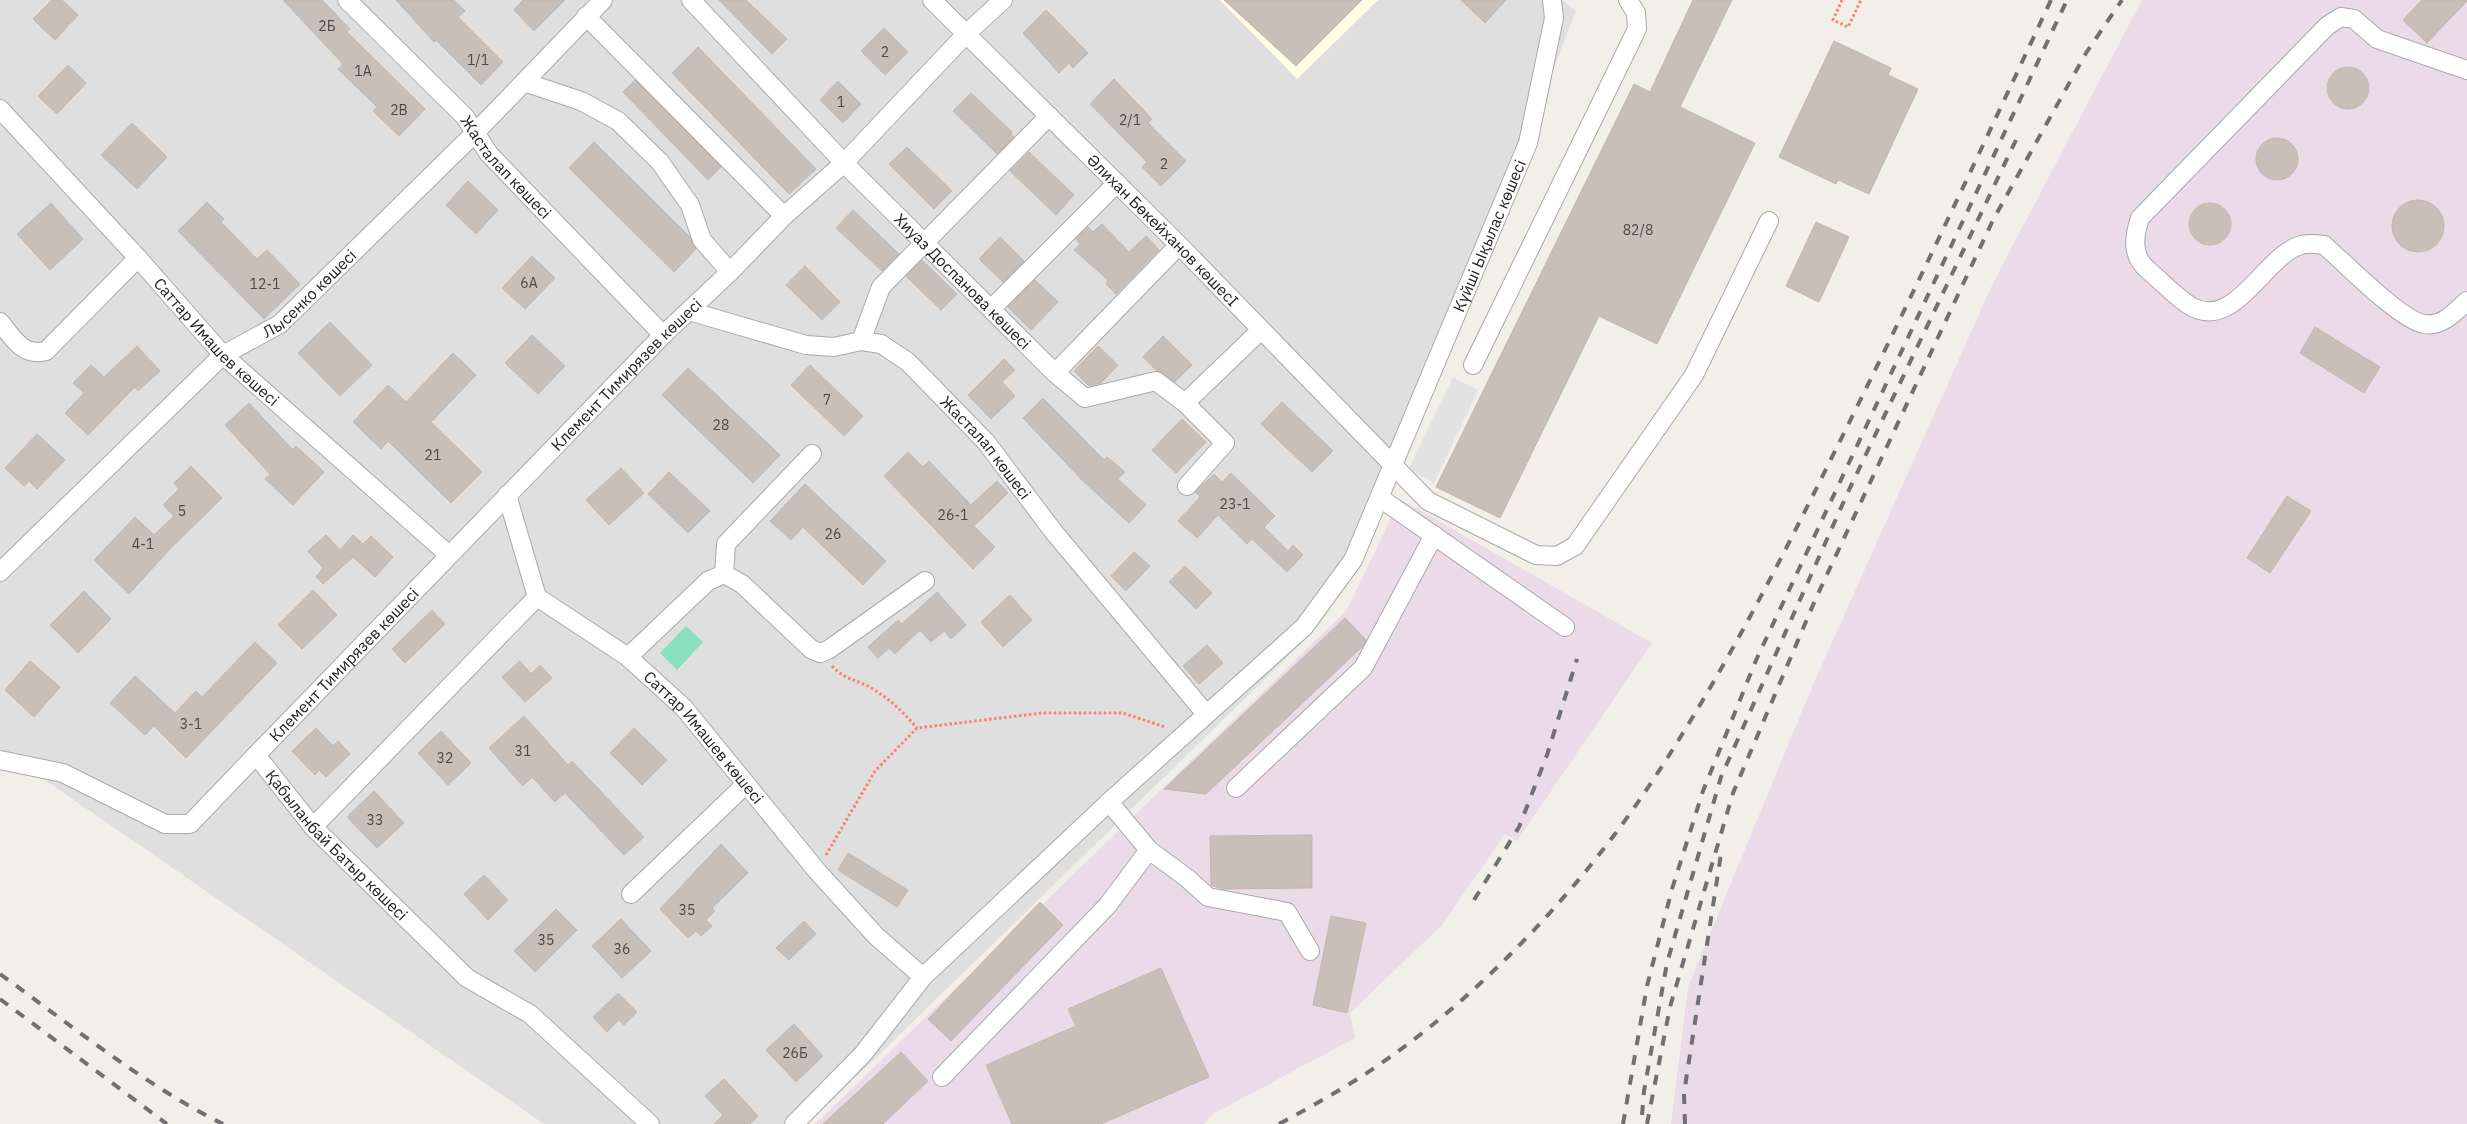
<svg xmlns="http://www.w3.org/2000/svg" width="2467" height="1124" viewBox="0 0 2467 1124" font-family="'IBM Plex Sans',sans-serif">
	<rect width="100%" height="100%" fill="#f2efe9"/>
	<polygon fill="#e0dfdf" points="0,0 1562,0 1576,11 1359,568 1311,634 808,1124 544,1124 0,749"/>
	<g fill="#ebdbe8">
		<polygon points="2142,0 2467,0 2467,1124 1671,1124 1688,987 1812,687 1993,283"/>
		<polygon points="1400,499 1652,643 1517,841 1505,834 1442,925 1350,1013 1355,1038 1213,1114 1204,1124 815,1124 1347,610"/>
	</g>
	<polygon fill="#ffffe5" points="1220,0 1378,0 1297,79"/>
	<polygon fill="#88e0be" points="686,626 703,642 677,670 660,653"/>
	<polygon fill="#e2e2e2" points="1453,377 1478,390 1434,483 1408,470"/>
	<g fill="#c7bfb8" stroke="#c4b6ab">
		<polygon points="52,0 62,0 78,15 55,40 33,19"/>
		<polygon points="283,0 322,0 350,29 347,32 425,109 399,136 373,111 377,107 338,69 343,64"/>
		<polygon points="396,0 454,0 465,11 458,17 503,62 481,85 436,40 434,42"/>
		<polygon points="523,0 565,0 534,31 514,10"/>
		<polygon points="719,0 746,0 787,39 772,54"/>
		<polygon points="1224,0 1362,0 1296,66"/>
		<polygon points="1461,0 1506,0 1485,23"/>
		<polygon points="1693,0 1732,0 1680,107 1755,143 1657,344 1599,316 1500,518 1436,487 1634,84 1650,92"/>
		<polygon points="2422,0 2467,0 2467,1 2427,43 2403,20"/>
		<polygon points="1046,10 1088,53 1073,68 1069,63 1059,73 1023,33"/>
		<polygon points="884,28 908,52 885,75 861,51"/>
		<polygon points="1834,41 1891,68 1888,75 1918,89 1869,194 1838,180 1836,184 1779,157"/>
		<polygon points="698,47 816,169 789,194 672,73"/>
		<polygon points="68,65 86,83 57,114 38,96"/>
		<circle cx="2348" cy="88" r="21"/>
		<polygon points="1114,79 1152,119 1148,123 1186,161 1161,186 1142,167 1147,162 1090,104"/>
		<polygon points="635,80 721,167 708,180 623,92"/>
		<polygon points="838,81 861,104 843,123 820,100"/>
		<polygon points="971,93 1012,132 1011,134 1014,137 997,154 953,111"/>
		<polygon points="132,123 167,157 137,189 101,155"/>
		<circle cx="2277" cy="159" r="21"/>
		<polygon points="594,142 689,236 696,249 674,272 569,168"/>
		<polygon points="907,147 952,191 934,209 889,164"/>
		<polygon points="1029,152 1074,195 1056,215 1010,171"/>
		<polygon points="468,181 498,210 476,234 446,205"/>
		<circle cx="2418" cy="226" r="26"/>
		<polygon points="207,202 224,219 221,222 257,259 267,250 300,284 264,319 178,231"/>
		<circle cx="2210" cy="224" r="21"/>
		<polygon points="51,203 83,239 50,270 17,234"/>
		<polygon points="853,210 899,254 882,271 836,228"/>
		<polygon points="1816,222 1849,237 1819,302 1786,286"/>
		<polygon points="1102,224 1129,252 1146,236 1159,250 1116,294 1106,284 1108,280 1074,250 1080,244 1076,239 1088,227 1093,232"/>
		<polygon points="1000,237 1024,261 1003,282 979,259"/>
		<polygon points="532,256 555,278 525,309 502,288"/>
		<polygon points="922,260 957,294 941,310 906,276"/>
		<polygon points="805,266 840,302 822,320 786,285"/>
		<polygon points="1035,280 1058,302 1031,330 1008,307"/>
		<polygon points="330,322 372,365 340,396 298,353"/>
		<polygon points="2315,327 2380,367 2364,393 2300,353"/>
		<polygon points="532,335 565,366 538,394 505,363"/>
		<polygon points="1163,336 1192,365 1175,382 1157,371 1143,357"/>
		<polygon points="137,346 160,371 138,391 135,387 88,435 65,413 84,393 73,383 91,365 104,377"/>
		<polygon points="1098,346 1118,365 1101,383 1089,386 1074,371"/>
		<polygon points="453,353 476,375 431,422 482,472 451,503 388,441 381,449 353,422 388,385 406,402"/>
		<polygon points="1004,359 1015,370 1002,382 1015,396 991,419 968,395"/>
		<polygon points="810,365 863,416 844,436 791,385"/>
		<polygon points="688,368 780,455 753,483 662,395"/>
		<polygon points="1043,398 1104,460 1107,457 1125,472 1118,479 1146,505 1129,523 1084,482 1023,418"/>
		<polygon points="1282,402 1333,451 1312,472 1261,424"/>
		<polygon points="249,403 293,450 296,446 324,472 293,505 265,479 270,474 225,425"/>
		<polygon points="1182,419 1206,442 1176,473 1152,450"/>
		<polygon points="37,434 65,460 37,489 29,481 24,486 5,468"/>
		<polygon points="908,452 923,467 929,461 971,505 997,481 1008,493 974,526 995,547 973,569 884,476"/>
		<polygon points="191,466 222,498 169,550 129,594 94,560 135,517 154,535 174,516 163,505 179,489 174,483"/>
		<polygon points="621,468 644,493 609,525 586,500"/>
		<polygon points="669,472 710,511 688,533 648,494"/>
		<polygon points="1231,473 1275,516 1264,527 1288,551 1293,545 1303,555 1287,572 1252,539 1247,544 1218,515 1197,538 1178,521 1200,497 1195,492 1214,474 1222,482"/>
		<polygon points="805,484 886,561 863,585 803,527 791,540 770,521"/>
		<polygon points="2287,496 2311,511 2270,573 2247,558"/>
		<polygon points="326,535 340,550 353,535 363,544 371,536 393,557 375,577 353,557 323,584 316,577 323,568 308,551"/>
		<polygon points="1134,552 1150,566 1126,591 1111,576"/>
		<polygon points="1185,566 1212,593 1196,609 1169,582"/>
		<polygon points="313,590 337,615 302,649 278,625"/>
		<polygon points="84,591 111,619 78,653 50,625"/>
		<polygon points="937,592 966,625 951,639 944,631 931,642 920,630 895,654 889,648 878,658 868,647 898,620 902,624"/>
		<polygon points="1010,595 1032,620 1003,647 981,622"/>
		<polygon points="432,610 445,624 405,663 392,649"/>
		<polygon points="1345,618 1366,640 1363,646 1206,794 1164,789"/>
		<polygon points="255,642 277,663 186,758 154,726 145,735 110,703 135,676 175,713 196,691 202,697"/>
		<polygon points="1207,645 1223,663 1199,684 1183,666"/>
		<polygon points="30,661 60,687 34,717 5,690"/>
		<polygon points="520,661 531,674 540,665 552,678 525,702 502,677"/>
		<polygon points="524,716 568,765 572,761 644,837 624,855 565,793 555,802 532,777 523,786 489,748"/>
		<polygon points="316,728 333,746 338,741 350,754 326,777 319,770 315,775 292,751"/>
		<polygon points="634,728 667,760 642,785 610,753"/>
		<polygon points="441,731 471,763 448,785 418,753"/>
		<polygon points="374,791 404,823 377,848 347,817"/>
		<polygon points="1312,835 1312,888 1222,889 1211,885 1210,836"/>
		<polygon points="721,844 748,873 712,908 715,911 706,920 712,926 701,936 696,931 688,938 660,909"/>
		<polygon points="848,853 908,890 897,907 838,870"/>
		<polygon points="484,875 508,900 488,920 464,894"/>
		<polygon points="1040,902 1063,925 951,1041 928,1019"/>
		<polygon points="556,909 577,930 535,972 514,951"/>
		<polygon points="1331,916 1366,923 1347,1013 1313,1005"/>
		<polygon points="621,919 651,951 622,978 592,946"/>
		<polygon points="804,921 816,934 789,960 776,948"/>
		<polygon points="1161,968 1209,1077 1101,1124 1012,1124 986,1065 1076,1026 1068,1009"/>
		<polygon points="618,993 637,1012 624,1025 619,1020 607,1032 593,1017"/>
		<polygon points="794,1024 823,1056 796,1082 766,1050"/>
		<polygon points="901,1052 928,1081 883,1124 823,1124"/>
		<polygon points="724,1079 758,1116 750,1124 714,1124 723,1115 705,1096"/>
	</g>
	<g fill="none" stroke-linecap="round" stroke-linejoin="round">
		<g stroke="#a9a9a9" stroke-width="20">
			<g id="minor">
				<path id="s1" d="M347,0L465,117L489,154L663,335"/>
				<path id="s2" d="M691,0L844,163L1055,373L1085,398L1156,381L1185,403L1225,443L1187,486"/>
				<path id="s3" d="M932,0L1179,245L1428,501L1536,555L1557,556L1575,546L1694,375L1769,221"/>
				<polyline points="586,16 784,216"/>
				<path d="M2467,70L2377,39L2354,19L2341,17L2327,26L2140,218C2134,236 2131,256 2148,270C2161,281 2178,299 2192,307C2236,330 2264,256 2301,245C2307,243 2317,244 2324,245C2345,263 2399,319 2424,324C2442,327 2455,312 2467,301"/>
				<polyline points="524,82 581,101 618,121 660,162 690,205 702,240 730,272"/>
				<path id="s4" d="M0,109L138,258L223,355L449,555"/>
				<polyline points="991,309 1117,183"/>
				<path id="s5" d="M689,311L806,345L834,347L861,341L881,344L908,362L986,442L1053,531L1206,714"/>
				<path d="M0,322C14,339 23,357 46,351L138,258"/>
				<polyline points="861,341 881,287 1049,116"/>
				<polyline points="1473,365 1637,29 1636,13 1628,0"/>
				<polyline points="1055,373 1179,245"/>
				<polyline points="1185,403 1261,330"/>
				<path id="s6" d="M507,495L537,597L628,657L684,708L817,871L876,936L923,977"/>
				<polyline points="1380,498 1565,627"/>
				<path id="s7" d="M0,572L223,355L280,324L475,133L603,0"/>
				<polyline points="724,574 726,544 812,454"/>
				<polyline points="628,657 708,581 724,574 742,584 811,649 820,653 828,650 925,581"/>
				<path id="s8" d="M256,755L663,335L730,272L784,216L844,163L967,33L1003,0"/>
				<path id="s9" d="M0,760L63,773L165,824H190L256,755L313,827L467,978L530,1014L650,1124"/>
				<polyline points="1236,788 1363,668 1434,535"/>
				<polyline points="1109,802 1149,850 1187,878 1208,897 1287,912 1310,951"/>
				<polyline points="313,827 537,597"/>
				<polyline points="631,894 746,784"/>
				<polyline points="942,1077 1107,906 1149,850"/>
				<path id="s10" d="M794,1124L863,1054L923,977L1109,802L1304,627L1353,560L1528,143L1554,18L1552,0"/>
			</g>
		</g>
		<g stroke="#fa8072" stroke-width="3" stroke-dasharray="2.5 2.5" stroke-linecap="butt">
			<polyline points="1842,0 1833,20 1848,27 1861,0"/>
			<path d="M832,666C846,681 857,679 873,689C891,700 904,713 917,728"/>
			<polyline points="826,855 875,771 917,728 1042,713 1123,713 1165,727"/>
		</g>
		<use href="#minor" stroke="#fff" stroke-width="18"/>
		<g stroke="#707070" stroke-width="4" stroke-dasharray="10 10" stroke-linecap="butt">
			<polyline points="1474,900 1519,827 1547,755 1577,659"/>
			<path d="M0,974C72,1026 143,1084 223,1124"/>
			<polyline points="0,999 167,1124"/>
			<polyline points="1642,1115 1644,1091 1667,963 1721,777 1848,492 2016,140"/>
			<path d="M1279,1124C1318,1103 1357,1081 1393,1055C1488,987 1582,886 1647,789C1720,680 1779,564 1837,447C1911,299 1981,150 2051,0"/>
			<polyline points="1623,1124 1647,986 1672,889 1703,791 1757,658 2067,0"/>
			<polyline points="1647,1124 1670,1007 1733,793 1816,598 1993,220 2086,53 2122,0"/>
			<polyline points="1685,1124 1684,1093 1721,854"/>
		</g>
	</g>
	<g text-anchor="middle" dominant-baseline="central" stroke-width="4.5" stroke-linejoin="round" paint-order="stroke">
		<g font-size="14" fill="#4b4948">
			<text x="327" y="26">2Б</text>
			<text x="885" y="52">2</text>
			<text x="478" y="60">1/1</text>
			<text x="363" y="71">1А</text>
			<text x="841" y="102">1</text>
			<text x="399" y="110">2В</text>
			<text x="1130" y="120">2/1</text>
			<text x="1164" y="164">2</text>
			<text x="1638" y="230">82/8</text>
			<text x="529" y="283">6А</text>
			<text x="265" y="284">12-1</text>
			<text x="827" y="400">7</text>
			<text x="721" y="425">28</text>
			<text x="433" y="455">21</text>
			<text x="1235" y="504">23-1</text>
			<text x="182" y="511">5</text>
			<text x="953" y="515">26-1</text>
			<text x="833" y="534">26</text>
			<text x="143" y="544">4-1</text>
			<text x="191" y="724">3-1</text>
			<text x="523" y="751">31</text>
			<text x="445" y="758">32</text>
			<text x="375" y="820">33</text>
			<text x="687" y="910">35</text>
			<text x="546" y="940">35</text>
			<text x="622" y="949">36</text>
			<text x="795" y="1053">26Б</text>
		</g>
		<g font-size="16" fill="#222" stroke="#fff">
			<text stroke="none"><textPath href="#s1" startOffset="231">Жасталап көшесі</textPath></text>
			<text stroke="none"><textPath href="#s3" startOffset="326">Әлихан Бөкейханов көшесI</textPath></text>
			<text stroke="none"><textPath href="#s10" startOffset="1148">Күйші Ықылас көшесі</textPath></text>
			<text stroke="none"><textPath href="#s2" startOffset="391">Хиуаз Доспанова көшесі</textPath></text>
			<text stroke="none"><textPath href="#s7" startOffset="418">Лысенко көшесі</textPath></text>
			<text stroke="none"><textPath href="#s4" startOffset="318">Саттар Имашев көшесі</textPath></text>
			<text stroke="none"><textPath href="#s8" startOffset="531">Клемент Тимирязев көшесі</textPath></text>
			<text stroke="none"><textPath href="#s5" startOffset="346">Жасталап көшесі</textPath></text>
			<text stroke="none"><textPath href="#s8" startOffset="126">Клемент Тимирязев көшесі</textPath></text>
			<text stroke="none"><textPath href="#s6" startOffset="326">Саттар Имашев көшесі</textPath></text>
			<text stroke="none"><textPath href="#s9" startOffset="420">Қабыланбай Батыр көшесі</textPath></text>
		</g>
	</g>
</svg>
